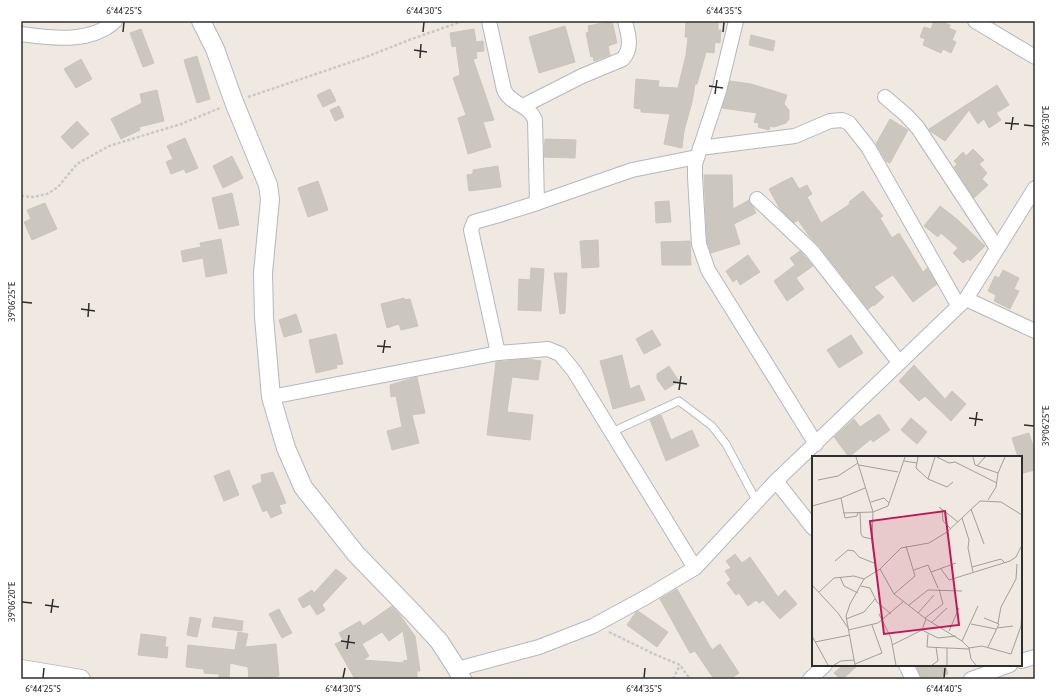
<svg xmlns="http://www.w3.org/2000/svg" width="1056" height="700" viewBox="0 0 1056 700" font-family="'Asap Condensed',sans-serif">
	<rect width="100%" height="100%" fill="#efe9e1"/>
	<g fill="#cbc7bf" stroke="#cbc5ba" fill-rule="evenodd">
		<polygon points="612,21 617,43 608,46 610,55 594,61 593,56 591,57 586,33 589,32 588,26"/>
		<polygon points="686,21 718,21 718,30 721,30 720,43 715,42 714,53 706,52 697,84 695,84 692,102 684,131 682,148 664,144 670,114 641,112 641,109 634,108 636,79 659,81 658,87 678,88 686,55 688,37 685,37"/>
		<polygon points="934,21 940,21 950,25 949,28 956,31 952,40 956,42 951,53 943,49 941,53 923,45 925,39 920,37 924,27 931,29"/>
		<polygon points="565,26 575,62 539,73 529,37"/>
		<polygon points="141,29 154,63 143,67 130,33"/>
		<polygon points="474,29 476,42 483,41 484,51 476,52 477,58 473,59 494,120 483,122 491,147 468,154 458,118 466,115 453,78 460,75 456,46 452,47 450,33"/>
		<polygon points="751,35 775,41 773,51 749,45"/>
		<polygon points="197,56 210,99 197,103 184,60"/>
		<polygon points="81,59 92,79 76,88 64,69"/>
		<polygon points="730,81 751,84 787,95 784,104 789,110 789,119 786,123 774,127 770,126 769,130 758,127 759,123 754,122 757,113 722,108"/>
		<polygon points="997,85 1009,105 996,113 1001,120 989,128 984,119 978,124 969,110 945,141 930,131 929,129"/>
		<polygon points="330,89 336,101 323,107 317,95"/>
		<polygon points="157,90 164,121 139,127 140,130 121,139 111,119 142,103 140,94"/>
		<polygon points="339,106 344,117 335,121 330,110"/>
		<polygon points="890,119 908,130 890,163 886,161 876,144"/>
		<polygon points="77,121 89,134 72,149 61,137"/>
		<polygon points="185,138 198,168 186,173 184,169 171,174 166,162 173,159 167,146"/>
		<polygon points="545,139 576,140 575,158 544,157"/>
		<polygon points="973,149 984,160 979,164 987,173 982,179 988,185 974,198 954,167 957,164 954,161 963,152 966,156"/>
		<polygon points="232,156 243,178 223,188 213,166"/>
		<polygon points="498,166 501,187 469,191 467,175 473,174 473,170"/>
		<polygon points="704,175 732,175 733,209 749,200 753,207 756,213 734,224 740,244 711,253 707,242"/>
		<polygon points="792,177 799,189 807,185 812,194 807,197 821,223 850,204 849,202 863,191 883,216 880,218 892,238 899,233 923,272 927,268 937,284 913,302 893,275 874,287 884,297 874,306 873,305 868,309 818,245 809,236 798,220 794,223 780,209 769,189"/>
		<polygon points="318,181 328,210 308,217 298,188"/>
		<polygon points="232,193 239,225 219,229 212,198"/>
		<polygon points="669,201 671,222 656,223 655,202"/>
		<polygon points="45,203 57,229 32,240 24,222 31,219 27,210"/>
		<polygon points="940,206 958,220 985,246 970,261 968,259 963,263 953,253 958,248 941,233 938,237 924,226"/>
		<polygon points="221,239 227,273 206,277 203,258 183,262 181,251 201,247 200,243"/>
		<polygon points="598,240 599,267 582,268 580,241"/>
		<polygon points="690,241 691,265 662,265 661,242"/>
		<polygon points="800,251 813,266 796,278 804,289 787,301 774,281 795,265 790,258"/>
		<polygon points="748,255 760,272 740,285 737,279 733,282 726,271"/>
		<polygon points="531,268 544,269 541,311 518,310 519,279 530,280"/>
		<polygon points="1003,270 1019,278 1014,289 1019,291 1010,309 994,301 996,295 988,291 995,276 999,278"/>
		<polygon points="554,273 567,273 565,313 560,314"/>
		<polygon points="404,298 405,300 410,299 418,326 401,330 399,324 387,328 381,304"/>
		<polygon points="296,314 302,332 284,337 279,320"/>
		<polygon points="652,330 661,345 644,354 636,339"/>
		<polygon points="336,334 343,364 336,365 337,368 316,373 309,340"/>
		<polygon points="851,335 863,353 839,368 827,350"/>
		<polygon points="622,355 630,389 639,385 645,400 613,409 600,361"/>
		<polygon points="527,359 541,361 538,380 512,377 507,412 533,415 530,440 487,435 496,362"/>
		<polygon points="914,365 945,399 952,391 966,404 951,421 925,396 919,401 899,381"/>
		<polygon points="669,366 679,381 665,390 657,379 657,374"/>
		<polygon points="417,377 425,413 412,415 419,443 392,450 387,431 402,427 396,396 391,397 390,385"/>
		<polygon points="879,414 890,430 873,442 871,439 849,457 834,437 854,419 860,427"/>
		<polygon points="661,415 671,440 692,430 699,446 666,461 650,420"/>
		<polygon points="911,418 927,432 917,444 901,430"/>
		<polygon points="1029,433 1035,452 1035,470 1023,473 1021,467 1021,457 1018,457 1012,438"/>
		<polygon points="229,470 239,495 224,501 214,476"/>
		<polygon points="273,472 286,503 279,505 282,513 271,518 267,510 263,512 252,486 262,482 261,475"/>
		<polygon points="735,554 742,563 750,557 778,597 785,590 797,604 780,619 763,600 759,603 756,600 748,606 739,593 736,595 727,583 731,580 725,571 731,568 726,561"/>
		<polygon points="336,569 347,578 322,605 325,610 317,615 310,604 303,608 298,599 312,590 314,593"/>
		<polygon points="677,589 712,650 720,644 739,673 730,679 714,679 695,651 690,653 660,599"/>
		<path d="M392,606L399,614L415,636L420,671H417V679H355L335,644L343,640L339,633L360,621L363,626ZM403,631L408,660L403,661L405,663L363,660L369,656L362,644L382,632L389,641Z"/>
		<polygon points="279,609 292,633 282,638 269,614"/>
		<polygon points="638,611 668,632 657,647 627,625 636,612"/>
		<polygon points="190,617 201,619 197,637 187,635"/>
		<polygon points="214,617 243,621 242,631 212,627"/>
		<polygon points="238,632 248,634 245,647 276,644 279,676 249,679 248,667 230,663 229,679 219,679 219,674 204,673 204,669 186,667 188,645 235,650"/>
		<polygon points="141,634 166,637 165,647 168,647 167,658 138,655"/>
		<polygon points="843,665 858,665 843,679 840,679 834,673"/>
		<polygon points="916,665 945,665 948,674 932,679 921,679"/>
	</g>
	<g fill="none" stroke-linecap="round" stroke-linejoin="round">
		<g stroke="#b4b7c1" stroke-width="9">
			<polyline id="service" points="612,432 679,401 712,426 726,444 757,502"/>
		</g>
		<g stroke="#b4b7c1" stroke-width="16">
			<g id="minor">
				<path d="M489,21L504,90C511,105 529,104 535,120L537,203"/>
				<polyline points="736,21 719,91 695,164 695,177 699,244 708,270 816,444"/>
				<polyline points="975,21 1035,57"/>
				<path d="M21,34C52,38 90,44 115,21"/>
				<polyline points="885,97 906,115 918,128 997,248"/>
				<path d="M523,106L582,76L623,59C633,47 628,34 625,21"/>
				<polyline points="700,148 795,136 830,121 842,120 849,123 868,147 958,305"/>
				<polyline points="757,199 811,250 899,362"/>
				<polyline points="966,299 1035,331"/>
				<polyline points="498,353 471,230 474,222 499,215 537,203 632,170 697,157"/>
				<polyline points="271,397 498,353 548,349 560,354 574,371 695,568"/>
				<polyline points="776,481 813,528"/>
				<polyline points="1021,661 1035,657"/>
				<polyline points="906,665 913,679"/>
				<polyline points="457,669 539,647 593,626 648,596 695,568 776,481 966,299 1035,188"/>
				<polyline points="810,679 825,665"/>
				<polyline points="971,679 1010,665"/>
			</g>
		</g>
		<g stroke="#b4b7c1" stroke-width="20">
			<g id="tertiary">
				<polyline points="201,21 215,49 234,102 268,185 270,199 263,273 264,317 271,397 286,448 303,487 356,554 415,615 439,641 457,669 462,679"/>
				<polyline points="21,669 81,679"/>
			</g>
		</g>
		<g stroke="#c9c9c9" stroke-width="2.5" stroke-dasharray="3 2" stroke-linecap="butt">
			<polyline points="248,97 366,57 409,40 463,21"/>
			<polyline points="21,196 33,197 47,194 58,187 77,164 109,146 181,124 220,108"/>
			<polyline points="609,632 654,654 680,665 690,679"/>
			<polyline points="673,679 680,665"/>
		</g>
		<use href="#service" stroke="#fff" stroke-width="7"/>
		<use href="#minor" stroke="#fff" stroke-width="14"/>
		<use href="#tertiary" stroke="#fff" stroke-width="18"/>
	</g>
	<path fill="none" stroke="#2e2e2e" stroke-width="1.5" d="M123,32L124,22M423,32L424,22M723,32L724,22M414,50L427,52M420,58L421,44M709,86L723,88M715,94L717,80M1005,123L1019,124M1024,125L1034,126M1011,130L1013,117M22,302L32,303M81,309L95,311M88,317L89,303M377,346L391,347M383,353L385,340M673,382L687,384M679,390L681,376M969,418L983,420M1024,425L1034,426M975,426L977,412M22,602L32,603M45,605L59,607M51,613L53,599M341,641L355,643M347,649L349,635M43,678L44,668M343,678L345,668M644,678L645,668M944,678L945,668"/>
	<g transform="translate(812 456)">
		<rect width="210" height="210" fill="#efe9e1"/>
		<path fill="none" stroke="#a29e99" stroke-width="1" d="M44,1L61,56L60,86L64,116M106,1L104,12L116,23L135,31L141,26M125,1L137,7L143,6L185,27M161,1L163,9L186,17M92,5L105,7M47,9L86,16M165,10L173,1M116,23L123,1M6,24L26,20L46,7M29,42L33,62L45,60L46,56M176,44L184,31L186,17L193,1M59,46L72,42L77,47M0,50L29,42L53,32M127,51L146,66M130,53L131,65L139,73M159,53L172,88M48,56L49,78L51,81L60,83M31,57L61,56L76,50L93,1M150,62L157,84L156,92L161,116M23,105L36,94L42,95L47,101L62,107M160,111L189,103L193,107M68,113L82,138L114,163L150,185L157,192L159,203L164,209M129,113L137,124L198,105L204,101L210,89M102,114L116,109L126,132M119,116L144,107M28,121L32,130L46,137M0,129L26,157L36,172M49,130L58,132L65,146L79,158M7,136L22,122L42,120L52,123M82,138L103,120L94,90M97,149L116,134L150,135M106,157L122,139M67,158L79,182L84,209M113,162L131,148L127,133M172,162L187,168L176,191M34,163L52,156L63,143M120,166L135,152M186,167L189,151L204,123L205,108M159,168L184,173M185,172L201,170M36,174L66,167L92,145M110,174L126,182L144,180M137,175L147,152M116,178L115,191L157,193M0,180L16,209M150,185L166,150M3,186L38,179M80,189L110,174L114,163M135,192V209M157,192L170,190L199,198L209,170L210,156M43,208L70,197L60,169M22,209L29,205L42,204M43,209L34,160L38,148L52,123L68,113L89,92L117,87L135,76L168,45L189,46L210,59M120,209L126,205L124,191"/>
		<path fill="#c2185b" fill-opacity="0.15" stroke="#c2185b" stroke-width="2" d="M133,55L147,169L72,178L58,65Z"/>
		<rect width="210" height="210" fill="none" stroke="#2e2e2e" stroke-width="2"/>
	</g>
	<rect width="1056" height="700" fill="none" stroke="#ffffff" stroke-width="44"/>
	<rect x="22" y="22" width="1012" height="656" fill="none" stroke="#2e2e2e" stroke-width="1.5"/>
	<g font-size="10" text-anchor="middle" fill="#2e2e2e">
		<text x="124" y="14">6°44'25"S</text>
		<text x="424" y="14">6°44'30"S</text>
		<text x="724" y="14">6°44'35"S</text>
		<text transform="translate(1045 126) rotate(-90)" y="4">39°06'30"E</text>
		<text transform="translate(11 302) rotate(-90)" y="4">39°06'25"E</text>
		<text transform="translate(1045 426) rotate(-90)" y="4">39°06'25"E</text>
		<text transform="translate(11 602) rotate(-90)" y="4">39°06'20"E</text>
		<text x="43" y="692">6°44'25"S</text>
		<text x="343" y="692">6°44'30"S</text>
		<text x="644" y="692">6°44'35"S</text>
		<text x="944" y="692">6°44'40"S</text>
	</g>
</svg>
